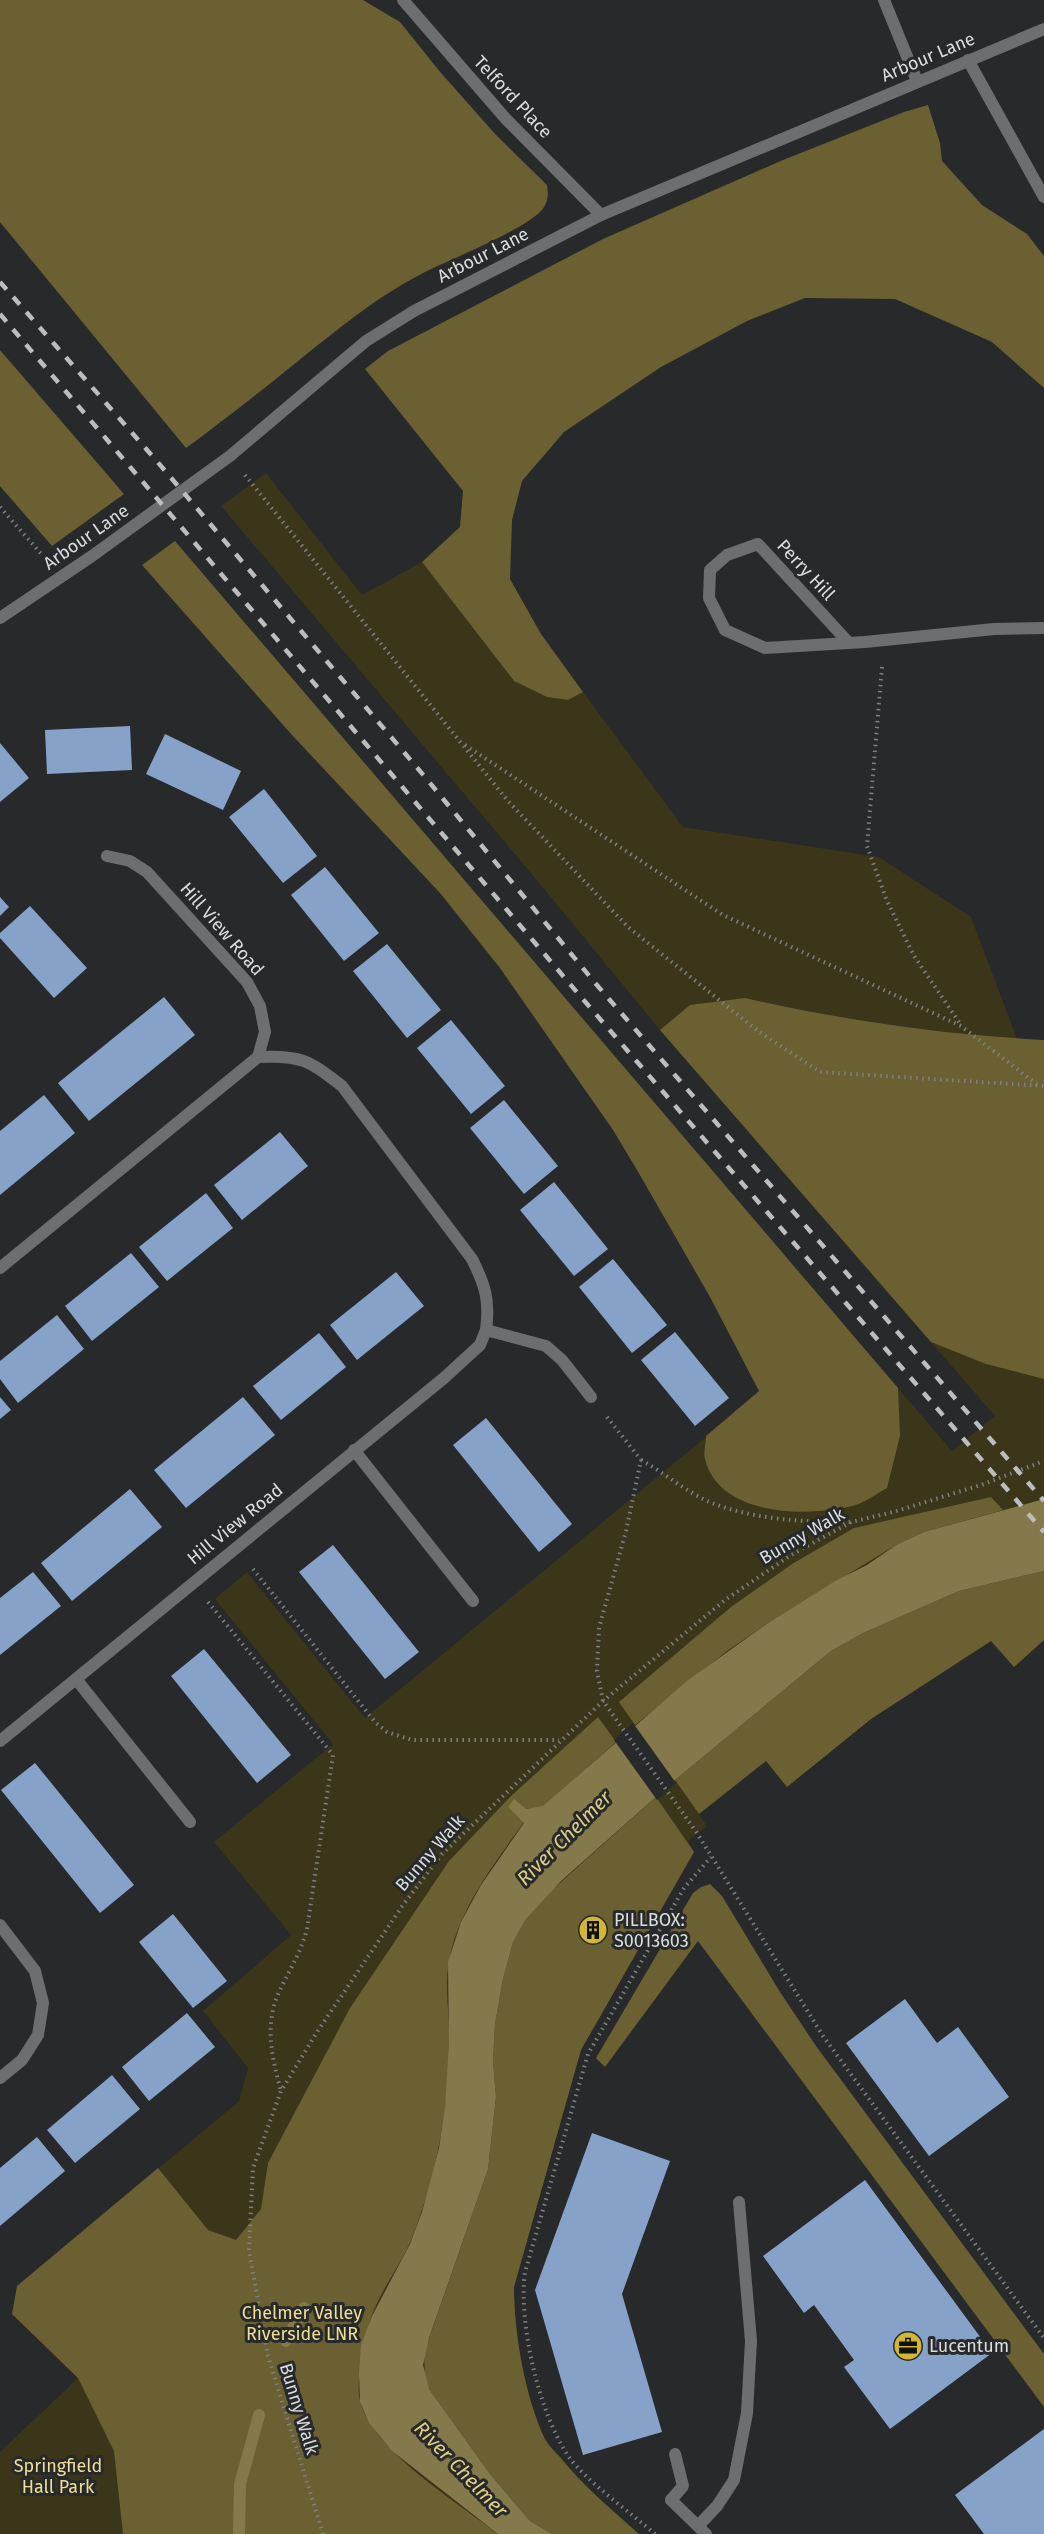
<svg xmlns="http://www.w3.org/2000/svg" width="1044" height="2534" viewBox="0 0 1044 2534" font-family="'Fira Sans',sans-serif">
	<rect width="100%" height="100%" fill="#27292b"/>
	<path fill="#3b3519" d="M266,473L362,595L422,562L514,681L547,697L567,700L583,692L683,827L879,857L971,917L1017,1039L1044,1040V1640L1014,1667L991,1641L871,1719L787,1787L766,1761L699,1814L707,1826L688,1841L694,1852L581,2050L514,2287C514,2333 525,2397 545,2439C549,2446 555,2452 560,2457C583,2486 611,2509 639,2534H0V2452L78,2378L12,2314L17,2286L239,2101L248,2068L203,2011L291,1935L214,1842L333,1744L215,1599L247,1572L365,1718L843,1324L952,1451L995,1416L660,1030L530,872L221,506Z"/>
	<g fill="#6a6032">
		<path d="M0,0H363L400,22L441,73L497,136L547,185C548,193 549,199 544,207C534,226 449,260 425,272C370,300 325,340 277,378C247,402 217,425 186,448L0,222Z"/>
		<polygon points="928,105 940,143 942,161 982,205 1027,234 1044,256 1044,388 992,342 895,299 805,298 747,321 661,367 564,432 522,481 512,520 510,579 541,634 583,692 568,700 547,697 514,681 422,562 460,527 463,491 365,369 388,351 603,239 783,160 904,112"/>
		<polygon points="0,350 124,494 52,546 0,486"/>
		<path d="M175,541L898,1388L900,1436L887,1488C878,1493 868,1500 859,1504C813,1518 719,1518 705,1459C703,1453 706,1443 706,1436L759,1391L710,1297L637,1170L613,1130L500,968L440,893L292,735L142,565Z"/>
		<path d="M745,998C846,1021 940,1034 1044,1040V1379L986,1364L931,1342L660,1030L690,1005Z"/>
		<polygon points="991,1497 1003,1510 924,1532 896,1545 768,1623 727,1651 635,1725 619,1702 731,1607 792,1564 854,1528"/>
		<polygon points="1044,1571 1044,1640 1014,1667 991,1641 871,1719 787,1787 766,1761 699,1814 675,1780 831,1651 863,1633 959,1591"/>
		<path d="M598,1717L616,1742L543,1807L526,1809L508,1807L524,1822C494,1864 458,1910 449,1961C444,1988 450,2016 449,2043C449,2110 436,2177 412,2238C401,2265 382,2288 372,2315C367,2328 366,2342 363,2355C360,2371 356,2389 361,2405C378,2454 457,2502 498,2534H123L114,2451L78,2378L12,2314L17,2286L158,2168L208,2230L236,2240L261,2209L268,2163L350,2008L449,1861L511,1796Z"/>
		<path d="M656,1797L694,1852L581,2050L514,2287C514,2333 525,2397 545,2439C549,2446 555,2452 560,2457C583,2486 611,2509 639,2534H552L530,2521L490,2474L429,2389L425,2379L424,2353L488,2169L496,2097L493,2062L495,2024L503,1979L513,1942L526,1919L542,1899Z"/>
		<polygon points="710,1884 722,1896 780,1992 816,2046 1044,2354 1044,2407 698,1941 605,2067 596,2058 693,1893 701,1887"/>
	</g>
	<polygon fill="#83794b" points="1044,1499 1044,1571 959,1591 863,1633 831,1651 675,1780 561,1881 526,1919 513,1942 503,1979 495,2024 493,2062 496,2097 488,2169 429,2338 423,2365 429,2389 490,2474 530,2521 552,2534 498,2534 392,2451 369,2423 360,2402 359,2374 361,2345 372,2316 410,2244 422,2212 439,2148 445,2107 449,2043 448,1962 461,1922 481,1885 524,1823 508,1807 514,1799 526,1809 543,1806 687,1681 768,1623 837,1580 867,1565 896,1545 924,1532"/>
	<polygon fill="#27292b" points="633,1723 676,1783 657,1800 614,1740"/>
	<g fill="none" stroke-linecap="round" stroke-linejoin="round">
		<g stroke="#83794b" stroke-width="12">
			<polyline points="286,2341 304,2308"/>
			<polyline points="239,2534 240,2484 259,2415"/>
		</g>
	</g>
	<g fill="#87a2c9">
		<polygon points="130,726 132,770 47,774 45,730"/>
		<polygon points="165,734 241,771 223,810 146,774"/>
		<polygon points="0,743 29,778 0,802"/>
		<polygon points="264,789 317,856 283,883 229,817"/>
		<polygon points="325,867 379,933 344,961 291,895"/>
		<polygon points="0,897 9,907 0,916"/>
		<polygon points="30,906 87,968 54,998 0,938 0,933"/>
		<polygon points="387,944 441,1010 407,1038 353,971"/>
		<polygon points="164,997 195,1035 89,1121 58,1083"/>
		<polygon points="451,1020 505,1086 471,1114 417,1048"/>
		<polygon points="44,1095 75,1133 0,1195 0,1131"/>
		<polygon points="504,1100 558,1166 524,1194 470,1128"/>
		<polygon points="280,1132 308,1166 242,1220 214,1185"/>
		<polygon points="554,1182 608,1249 574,1276 520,1210"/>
		<polygon points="206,1193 233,1228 167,1281 139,1247"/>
		<polygon points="131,1253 159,1287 92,1341 65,1306"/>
		<polygon points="613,1259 667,1325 632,1353 579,1287"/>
		<polygon points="396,1272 424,1306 357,1360 330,1325"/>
		<polygon points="57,1315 84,1349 18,1403 0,1379 0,1361"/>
		<polygon points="675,1332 729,1398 695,1426 641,1360"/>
		<polygon points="319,1333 346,1367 281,1420 253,1386"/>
		<polygon points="0,1397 11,1410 0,1419"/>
		<polygon points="243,1397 275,1435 186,1508 154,1470"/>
		<polygon points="486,1418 572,1524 539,1552 453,1445"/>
		<polygon points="130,1489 162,1527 72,1601 41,1563"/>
		<polygon points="333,1545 419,1652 385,1679 299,1572"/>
		<polygon points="33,1572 61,1606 0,1655 0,1598"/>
		<polygon points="204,1649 291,1755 257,1783 171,1676"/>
		<polygon points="35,1763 134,1885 100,1913 1,1790"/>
		<polygon points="173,1914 227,1981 193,2008 139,1942"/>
		<polygon points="589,1919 603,1925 596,1940 583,1934"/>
		<polygon points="905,1999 937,2043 958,2027 1009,2097 929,2156 846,2043"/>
		<polygon points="187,2013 215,2047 149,2101 122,2067"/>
		<polygon points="112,2075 140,2109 75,2163 47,2130"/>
		<polygon points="592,2133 670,2161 622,2294 662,2432 583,2455 535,2290"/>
		<polygon points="37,2137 65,2171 0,2226 0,2168"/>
		<polygon points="865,2180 992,2353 890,2429 844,2367 854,2360 833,2331 814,2305 804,2313 763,2256"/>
		<polygon points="1044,2429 1044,2534 984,2534 955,2495"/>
	</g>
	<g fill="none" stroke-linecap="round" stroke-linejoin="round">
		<g stroke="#7e8082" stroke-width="4" stroke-dasharray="1.5 4.5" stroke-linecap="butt">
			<polyline points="245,475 507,800 628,927 758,1031 820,1072 1044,1086"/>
			<polyline points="0,507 45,558"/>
			<polyline points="882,667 867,846 887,901 914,956 961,1025"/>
			<polyline points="465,745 723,915 961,1026 1039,1086"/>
			<polyline points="607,1417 641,1460 626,1531 599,1628 597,1671 603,1701 697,1833 823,2036 1044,2338"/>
			<path d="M641,1460C665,1473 687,1493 712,1503C756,1520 804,1522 850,1522"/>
			<polyline points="253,1569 375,1722 387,1732 412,1740 559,1740"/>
			<path d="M208,1602L333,1755L307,1929C301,1952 289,1971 279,1992C264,2025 272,2058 281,2091"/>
			<polyline points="323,2534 268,2356 249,2251 253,2168 281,2091 317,2032 403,1905 442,1854 603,1701 725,1600 791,1555 851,1522 893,1512 981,1485 1044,1461"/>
			<path d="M655,2534C631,2513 586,2481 569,2457C539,2414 518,2322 525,2272L588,2054L684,1888L711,1857"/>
		</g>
		<g stroke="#6d6e6f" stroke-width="12">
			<polyline points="884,0 917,81"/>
			<polyline points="354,1450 473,1601"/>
			<polyline points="76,1679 190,1822"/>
			<polyline points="671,2500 683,2486 675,2454"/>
			<polyline points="698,2526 717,2506 734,2480 747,2413 751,2341 739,2202"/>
		</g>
		<g stroke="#6d6e6f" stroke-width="12">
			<polyline points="403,0 506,119 601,215"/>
			<polyline points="968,60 1044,197"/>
			<polyline points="849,643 758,544 727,555 710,570 709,598 725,630 765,648 865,642 994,629 1044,628"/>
			<path d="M107,856L130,861L147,872L247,982L260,1006L265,1032L258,1057C302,1055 308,1060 342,1086L472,1259C485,1285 490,1300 486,1330L546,1346L562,1360L591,1397"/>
			<polyline points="0,1268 258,1057"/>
			<polyline points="0,1741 444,1378 480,1345 486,1330"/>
			<polyline points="0,1925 35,1971 43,2003 38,2035 22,2060 0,2078"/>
			<polyline points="671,2500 706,2534"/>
		</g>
		<polyline stroke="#6d6e6f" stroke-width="12" points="0,618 92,556 230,456 366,341 414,311 601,215 1044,29"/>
		<g stroke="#bcbdbf" stroke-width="4.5" stroke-dasharray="10 10" stroke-linecap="butt">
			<polyline points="0,282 161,466 425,777 596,984 1044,1501"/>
			<polyline points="0,314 581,997 1044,1532"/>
		</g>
	</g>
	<defs>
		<g id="building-disc" transform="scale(1.5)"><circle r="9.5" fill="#d1b736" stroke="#27292b"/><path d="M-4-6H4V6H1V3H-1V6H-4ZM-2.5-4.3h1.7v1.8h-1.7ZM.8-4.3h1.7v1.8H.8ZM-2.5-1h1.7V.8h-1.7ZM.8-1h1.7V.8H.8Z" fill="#111"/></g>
		<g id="office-disc" transform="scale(1.5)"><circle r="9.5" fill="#d1b736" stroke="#27292b"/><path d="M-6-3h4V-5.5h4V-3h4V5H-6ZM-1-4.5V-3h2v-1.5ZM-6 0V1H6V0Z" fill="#111"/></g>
	</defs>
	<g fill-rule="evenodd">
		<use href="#building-disc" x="593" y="1930"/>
		<use href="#office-disc" x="908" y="2346"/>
	</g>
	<g text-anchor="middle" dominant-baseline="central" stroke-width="6" stroke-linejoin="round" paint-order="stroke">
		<g font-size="18" fill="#dcdddf" stroke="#27292b">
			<text transform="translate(928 57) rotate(-23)">Arbour Lane</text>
			<text transform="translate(513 97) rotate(47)">Telford Place</text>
			<text transform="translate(483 255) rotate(-27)">Arbour Lane</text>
			<text transform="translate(86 537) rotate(-35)">Arbour Lane</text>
			<text transform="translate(806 570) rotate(47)">Perry Hill</text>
			<text transform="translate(222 929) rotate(49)">Hill View Road</text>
			<text transform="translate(235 1524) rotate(-39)">Hill View Road</text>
			<text transform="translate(802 1536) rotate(-30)">Bunny Walk</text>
			<text transform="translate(430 1853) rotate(-49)">Bunny Walk</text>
			<text transform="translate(299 2409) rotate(73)">Bunny Walk</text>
		</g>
		<g font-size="18" fill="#dcdddf" stroke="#27292b" text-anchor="start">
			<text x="614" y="1920">PILLBOX:<tspan x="614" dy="21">S0013603</tspan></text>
			<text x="929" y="2346">Lucentum</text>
		</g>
		<g font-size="18" fill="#efdf94" stroke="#27292b">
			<text x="302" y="2313">Chelmer Valley<tspan x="302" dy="21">Riverside LNR</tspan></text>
			<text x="58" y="2466">Springfield<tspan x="58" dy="21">Hall Park</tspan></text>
		</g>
		<g font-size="20" font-style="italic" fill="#decd83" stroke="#27292b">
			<text transform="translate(564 1838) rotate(-45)">River Chelmer</text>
			<text transform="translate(461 2469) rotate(46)">River Chelmer</text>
		</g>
	</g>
</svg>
